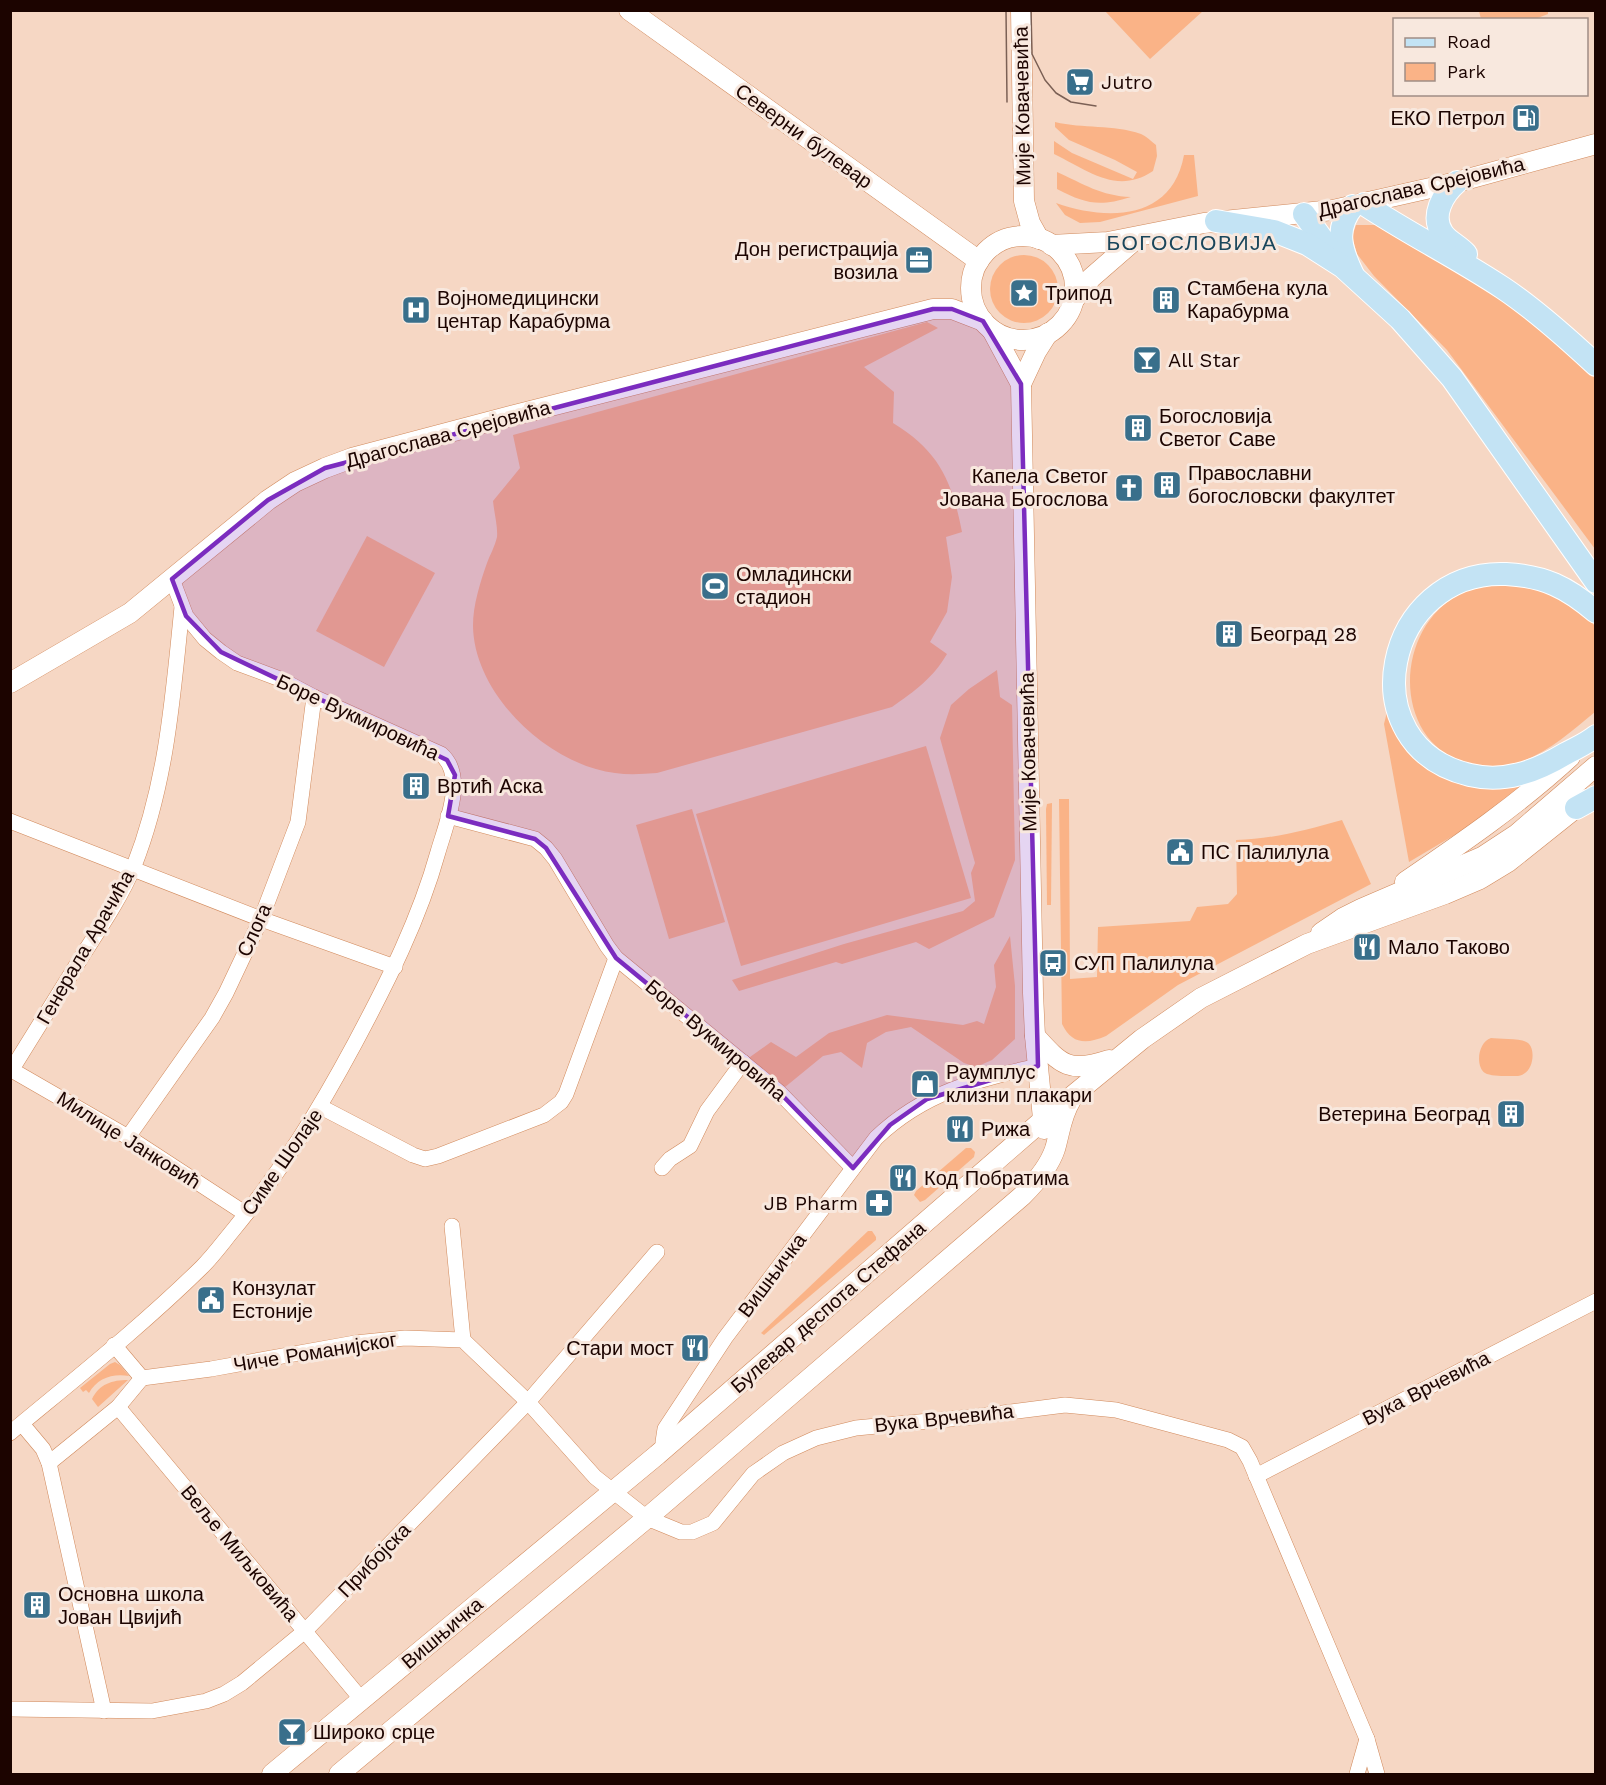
<svg xmlns="http://www.w3.org/2000/svg" width="1606" height="1785" viewBox="0 0 1606 1785" font-family="'Work Sans',sans-serif">
	<rect width="100%" height="100%" fill="#f6d7c4"/>
	<g fill="#fab387">
		<polygon points="1105,11 1203,11 1150,59"/>
		<polygon points="1479,11 1479,10 1548,11 1548,14 1535,19 1481,19"/>
		<path d="M1055,122C1083,129 1113,124 1141,134C1146,136 1151,141 1156,145L1157,156L1153,171C1117,195 1089,171 1054,154V141L1072,153L1133,179L1137,172L1115,160L1069,140L1055,127Z"/>
		<path d="M1184,155H1194L1198,196L1100,222L1080,223L1065,215L1056,203C1107,221 1172,221 1184,155Z"/>
		<path d="M1057,172C1084,184 1101,196 1131,197C1099,207 1086,204 1057,189Z"/>
		<polygon points="1356,225 1379,225 1477,279 1595,368 1595,549 1447,350 1374,276 1357,254 1352,237"/>
		<circle cx="1024" cy="289" r="34"/>
		<path d="M927,322L938,328L864,367L894,392L893,423C939,451 952,481 962,532L946,537L952,577L947,612L930,642L947,654C933,678 915,691 892,707L657,773C643,774 629,775 615,773C549,765 474,695 473,626C473,605 480,583 487,563C490,555 495,546 497,537C498,527 494,512 493,501L520,468L513,435Z"/>
		<polygon points="367,536 435,573 384,667 316,631"/>
		<path d="M1522,580C1548,593 1576,604 1595,626V712C1566,736 1536,763 1497,768C1486,769 1475,766 1465,763C1391,739 1394,628 1460,594C1479,585 1501,583 1522,580Z"/>
		<polygon points="997,670 1000,697 1012,705 1015,860 994,917 929,949 916,942 842,964 836,962 739,991 732,980 844,944 963,911 975,901 971,873 975,863 940,738 951,705 969,689"/>
		<polygon points="1388,708 1411,747 1509,787 1521,786 1468,827 1409,862 1384,724"/>
		<polygon points="926,746 971,898 741,966 696,814"/>
		<path d="M1059,799H1069L1070,979L1097,977L1098,927L1190,921L1197,907L1228,904L1237,894L1236,840C1273,839 1306,830 1342,820L1371,884L1178,985L1106,1036C1087,1044 1072,1045 1062,1024Z"/>
		<polygon points="1052,803 1051,905 1047,905 1046,809 1047,804"/>
		<polygon points="692,809 725,922 669,939 636,825"/>
		<polygon points="1010,936 1015,986 1015,1039 992,1060 976,1067 964,1063 911,1027 886,1032 867,1043 862,1068 841,1052 823,1056 779,1092 743,1062 771,1042 796,1057 829,1033 887,1015 963,1025 977,1021 984,1024 996,987 994,965"/>
		<path d="M1491,1038C1499,1039 1522,1038 1528,1043C1536,1049 1534,1074 1518,1076C1510,1076 1492,1077 1485,1073C1475,1066 1478,1042 1491,1038Z"/>
		<polygon points="966,1148 971,1148 975,1152 974,1157 925,1200 920,1202 914,1195 916,1191"/>
		<polygon points="868,1231 872,1231 876,1237 876,1240 764,1335 761,1333"/>
		<path d="M115,1362L120,1365L129,1376C113,1373 97,1378 89,1393L86,1390L83,1392L80,1388L110,1364Z"/>
		<path d="M128,1380L98,1407L92,1399C99,1384 112,1380 128,1380Z"/>
	</g>
	<g fill="none" stroke-linecap="round" stroke-linejoin="round">
		<g stroke="#d1895b" stroke-width="16">
			<g id="street">
				<polyline points="448,816 535,839 546,848 555,859 607,946 616,958 779,1092 853,1168"/>
				<polyline points="10,821 261,919 395,967"/>
				<polyline points="10,1069 128,1137 246,1214"/>
				<path d="M12,1069C36,1031 60,992 84,953C102,925 121,897 134,866C167,782 173,695 182,607"/>
				<polyline points="321,1107 413,1155 425,1159 438,1156 544,1115 561,1102 566,1094 616,958"/>
				<polyline points="128,1137 212,1018 226,993 261,919 298,822 314,697"/>
				<polyline points="662,1168 670,1159 690,1146 707,1111 743,1062"/>
				<polyline points="452,1226 463,1340"/>
				<polyline points="114,1345 142,1378 211,1369 355,1343 405,1338 463,1340 528,1402 595,1477 647,1518 681,1532 692,1532 713,1523 753,1474 783,1453 816,1438 856,1428 971,1417 1065,1405 1116,1410 1228,1440 1242,1447 1250,1461 1367,1739 1377,1774"/>
				<polyline points="118,1407 362,1700"/>
				<polyline points="22,1424 43,1449 49,1463 104,1711"/>
				<path d="M10,1433C75,1379 142,1326 202,1267C214,1255 224,1241 234,1229C283,1169 319,1110 355,1043C388,981 419,920 438,852C446,824 467,776 441,754L314,697L280,679L237,663L221,652L205,639L186,616L172,579"/>
				<path d="M666,1447L663,1442L665,1429L725,1338L876,1138C924,1092 976,1080 1038,1066"/>
				<polyline points="49,1463 118,1407 142,1378"/>
				<polyline points="1256,1476 1596,1301"/>
				<polyline points="10,1709 152,1711 206,1701 224,1694 242,1683 305,1631 528,1402 657,1252"/>
				<polyline points="1357,1774 1367,1739"/>
			</g>
		</g>
		<g stroke="#d1895b" stroke-width="21">
			<g id="secondary">
				<polyline points="629,10 979,261"/>
				<polyline points="1021,10 1024,201 1030,223 1039,239"/>
				<circle cx="1023" cy="288" r="52"/>
				<polyline points="1051,245 1108,242 1204,223 1333,210 1457,182 1596,144"/>
				<polyline points="1073,301 1091,278 1137,238"/>
				<polyline points="992,330 1021,384 1033,993 1035,1036 1044,1129"/>
				<polyline points="1021,384 1036,352 1048,333"/>
				<polyline points="10,683 130,613 268,500 295,482 325,468 352,458 511,416 933,309 952,309 983,321"/>
				<path d="M1405,882C1462,843 1519,804 1570,757"/>
				<polyline points="1321,933 1343,918 1361,909 1482,857 1517,834 1596,766"/>
				<path d="M1035,1036C1062,1066 1069,1073 1109,1060"/>
				<polyline points="272,1774 657,1455 1043,1120 1142,1039 1201,998 1307,944 1445,894 1480,879 1508,862 1587,799"/>
				<path d="M339,1774L647,1518L1022,1196C1035,1183 1049,1167 1055,1149C1060,1132 1061,1116 1071,1100"/>
			</g>
		</g>
		<g stroke="#fff" stroke-width="24">
			<g id="primary">
				<path d="M1457,182C1443,194 1430,216 1443,234C1449,242 1459,246 1466,254"/>
				<path d="M1364,204C1409,234 1458,258 1503,288C1536,310 1567,338 1596,365"/>
				<path d="M1353,206C1334,229 1341,250 1353,275"/>
				<polyline points="1304,214 1333,254"/>
				<polyline points="1216,221 1274,231 1307,244 1343,267 1400,319 1452,378 1596,582"/>
				<path d="M1596,612C1567,587 1544,576 1506,574C1384,569 1347,746 1470,775C1504,783 1535,772 1565,754C1576,748 1586,744 1596,736"/>
				<polyline points="1576,808 1596,797"/>
			</g>
		</g>
		<use href="#street" stroke="#fff" stroke-width="15"/>
		<use href="#secondary" stroke="#fff" stroke-width="20"/>
		<use href="#primary" stroke="#c3e3f4" stroke-width="22"/>
		<g stroke="#7b6055" stroke-width="1.5">
			<polyline points="1006,10 1007,102"/>
			<polyline points="1031,10 1032,54 1045,80 1056,93 1071,102 1096,106"/>
		</g>
	</g>
	<path fill="#7b2cbf" fill-opacity="0.2" stroke="#7b2cbf" stroke-width="4.5" stroke-linejoin="round" d="M933,309H952L983,321L1021,384L1038,1066L927,1099L890,1125L853,1168L779,1092L616,958L546,848L535,839L448,816L455,775L447,760L221,652L186,616L172,579L268,500L325,468Z"/>
	<defs>
		<g id="supermarket-square" transform="scale(1.5)"><rect x="-9" y="-9" width="18" height="18" rx="4" fill="#396f8b" stroke="#f8e8de"/><path d="M-6-5.5h2.5l.6 2H6L4.5 2H-2.5L-4.4-4H-6ZM-1.5 3.2a1.3 1.3 0 1 0 .1 0ZM3 3.2a1.3 1.3 0 1 0 .1 0Z" fill="#fff"/></g>
		<g id="fuel-square" transform="scale(1.5)"><rect x="-9" y="-9" width="18" height="18" rx="4" fill="#396f8b" stroke="#f8e8de"/><path d="M-5.5-6h7V0h2V4h1.3V-2.5L3-4.5l.8-.8L6-3V5H2.5V1h-1V6h-7ZM-4.2-4.7v3.2H.2V-4.7Z" fill="#fff"/></g>
		<g id="office-square" transform="scale(1.5)"><rect x="-9" y="-9" width="18" height="18" rx="4" fill="#396f8b" stroke="#f8e8de"/><path d="M-6-3h4V-5.5h4V-3h4V5H-6ZM-1-4.5V-3h2v-1.5ZM-6 0V1H6V0Z" fill="#fff"/></g>
		<g id="sight-square" transform="scale(1.5)"><rect x="-9" y="-9" width="18" height="18" rx="4" fill="#396f8b" stroke="#f8e8de"/><path d="M0-6L1.8-2.2L6-1.7L2.9 1.2L3.7 5.4L0 3.3L-3.7 5.4L-2.9 1.2L-6-1.7L-1.8-2.2Z" fill="#fff"/></g>
		<g id="building-square" transform="scale(1.5)"><rect x="-9" y="-9" width="18" height="18" rx="4" fill="#396f8b" stroke="#f8e8de"/><path d="M-4-6H4V6H1V3H-1V6H-4ZM-2.5-4.3h1.7v1.8h-1.7ZM.8-4.3h1.7v1.8H.8ZM-2.5-1h1.7V.8h-1.7ZM.8-1h1.7V.8H.8Z" fill="#fff"/></g>
		<g id="hospital-square" transform="scale(1.5)"><rect x="-9" y="-9" width="18" height="18" rx="4" fill="#396f8b" stroke="#f8e8de"/><path d="M-5-5h3v3.5h4V-5h3V5h-3V1.5h-4V5h-3Z" fill="#fff"/></g>
		<g id="bar-square" transform="scale(1.5)"><rect x="-9" y="-9" width="18" height="18" rx="4" fill="#396f8b" stroke="#f8e8de"/><path d="M-6-5H6L.8 .8V4.5H3.5V6h-7V4.5H-.8V.8Z" fill="#fff"/></g>
		<g id="church-square" transform="scale(1.5)"><rect x="-9" y="-9" width="18" height="18" rx="4" fill="#396f8b" stroke="#f8e8de"/><path d="M-1.2-6h2.4v3.5h3.3v2.4h-3.3V6h-2.4V-.1h-3.3v-2.4h3.3Z" fill="#fff"/></g>
		<g id="stadium-square" transform="scale(1.5)"><rect x="-9" y="-9" width="18" height="18" rx="4" fill="#396f8b" stroke="#f8e8de"/><path d="M0-5a6.5 5 0 1 0 0 10a6.5 5 0 1 0 0-10ZM-3.5-1.8h7v3.6h-7Z" fill="#fff"/></g>
		<g id="civic-square" transform="scale(1.5)"><rect x="-9" y="-9" width="18" height="18" rx="4" fill="#396f8b" stroke="#f8e8de"/><path d="M-.6-6.5H3V-4.5H.6V-3L4-1V1h2V6H-6V1h2V-1L-.6-3ZM-1.2 2.5V6h2.4V2.5Z" fill="#fff"/></g>
		<g id="restaurant-square" transform="scale(1.5)"><rect x="-9" y="-9" width="18" height="18" rx="4" fill="#396f8b" stroke="#f8e8de"/><path d="M-5-6h1v4h1v-4h1v4h1v-4h1v5L-1.5 .5V6h-2V.5L-5-1ZM5-6V6H3V1.5H1.5Q1.5-4 5-6Z" fill="#fff"/></g>
		<g id="bus-square" transform="scale(1.5)"><rect x="-9" y="-9" width="18" height="18" rx="4" fill="#396f8b" stroke="#f8e8de"/><path d="M-5-6H5V4H4V6H2V4H-2V6H-4V4H-5ZM-3.5-4V0h7V-4ZM-3.5 1.2v1.5H-2V1.2ZM2 1.2v1.5H3.5V1.2Z" fill="#fff"/></g>
		<g id="shop-square" transform="scale(1.5)"><rect x="-9" y="-9" width="18" height="18" rx="4" fill="#396f8b" stroke="#f8e8de"/><path d="M-5-2.5h2.3a2.7 3.5 0 0 1 5.4 0H5L5.5 6h-11ZM-1.5-2.5h3a1.5 2.3 0 0 0-3 0Z" fill="#fff"/></g>
		<g id="pharmacy-square" transform="scale(1.5)"><rect x="-9" y="-9" width="18" height="18" rx="4" fill="#396f8b" stroke="#f8e8de"/><path d="M-2-6h4v4h4v4h-4v4h-4v-4h-4v-4h4Z" fill="#fff"/></g>
	</defs>
	<g fill-rule="evenodd">
		<use href="#supermarket-square" x="1080" y="82"/>
		<use href="#fuel-square" x="1526" y="118"/>
		<use href="#office-square" x="919" y="260"/>
		<use href="#sight-square" x="1024" y="293"/>
		<use href="#building-square" x="1166" y="300"/>
		<use href="#hospital-square" x="416" y="310"/>
		<use href="#bar-square" x="1147" y="360"/>
		<use href="#building-square" x="1138" y="428"/>
		<use href="#building-square" x="1167" y="485"/>
		<use href="#church-square" x="1129" y="488"/>
		<use href="#stadium-square" x="715" y="586"/>
		<use href="#building-square" x="1229" y="634"/>
		<use href="#building-square" x="416" y="786"/>
		<use href="#civic-square" x="1180" y="852"/>
		<use href="#restaurant-square" x="1367" y="947"/>
		<use href="#bus-square" x="1053" y="963"/>
		<use href="#shop-square" x="925" y="1084"/>
		<use href="#building-square" x="1511" y="1114"/>
		<use href="#restaurant-square" x="960" y="1129"/>
		<use href="#restaurant-square" x="903" y="1178"/>
		<use href="#pharmacy-square" x="879" y="1203"/>
		<use href="#civic-square" x="211" y="1300"/>
		<use href="#restaurant-square" x="695" y="1348"/>
		<use href="#building-square" x="37" y="1605"/>
		<use href="#bar-square" x="292" y="1732"/>
	</g>
	<g text-anchor="middle" dominant-baseline="central" stroke-width="6" stroke-linejoin="round" paint-order="stroke">
		<g font-size="20" fill="#1c0400" stroke="#f8e8de" text-anchor="start">
			<text x="1101" y="82">Jutro</text>
			<text x="1505" y="118" text-anchor="end">ЕКО Петрол</text>
			<text x="898" y="249" text-anchor="end">Дон регистрација<tspan x="898" dy="23">возила</tspan></text>
			<text x="1187" y="288">Стамбена кула<tspan x="1187" dy="23">Карабурма</tspan></text>
			<text x="1045" y="293">Трипод</text>
			<text x="437" y="298">Војномедицински<tspan x="437" dy="23">центар Карабурма</tspan></text>
			<text x="1168" y="360">All Star</text>
			<text x="1159" y="416">Богословија<tspan x="1159" dy="23">Светог Саве</tspan></text>
			<text x="1188" y="473">Православни<tspan x="1188" dy="23">богословски факултет</tspan></text>
			<text x="1108" y="476" text-anchor="end">Капела Светог<tspan x="1108" dy="23">Јована Богослова</tspan></text>
			<text x="736" y="574">Омладински<tspan x="736" dy="23">стадион</tspan></text>
			<text x="1250" y="634">Београд 28</text>
			<text x="437" y="786">Вртић Аска</text>
			<text x="1201" y="852">ПС Палилула</text>
			<text x="1388" y="947">Мало Таково</text>
			<text x="1074" y="963">СУП Палилула</text>
			<text x="946" y="1072">Раумплус<tspan x="946" dy="23">клизни плакари</tspan></text>
			<text x="1490" y="1114" text-anchor="end">Ветерина Београд</text>
			<text x="981" y="1129">Рижа</text>
			<text x="924" y="1178">Код Побратима</text>
			<text x="858" y="1203" text-anchor="end">JB Pharm</text>
			<text x="232" y="1288">Конзулат<tspan x="232" dy="23">Естоније</tspan></text>
			<text x="674" y="1348" text-anchor="end">Стари мост</text>
			<text x="58" y="1594">Основна школа<tspan x="58" dy="23">Јован Цвијић</tspan></text>
			<text x="313" y="1732">Широко срце</text>
		</g>
		<g font-size="20" fill="#1c0400" stroke="#f8e8de">
			<text transform="translate(1022 106) rotate(-91)">Мије Ковачевића</text>
			<text transform="translate(804 136) rotate(36)">Северни булевар</text>
			<text transform="translate(1421 187) rotate(-13)">Драгослава Срејовића</text>
			<text transform="translate(448 434) rotate(-15)">Драгослава Срејовића</text>
			<text transform="translate(358 717) rotate(25)">Боре Вукмировића</text>
			<text transform="translate(1028 752) rotate(-91)">Мије Ковачевића</text>
			<text transform="translate(254 930) rotate(-66)">Слога</text>
			<text transform="translate(85 947) rotate(-60)">Генерала Арачића</text>
			<text transform="translate(716 1040) rotate(40)">Боре Вукмировића</text>
			<text transform="translate(129 1140) rotate(32)">Милице Јанковић</text>
			<text transform="translate(282 1162) rotate(-55)">Симе Шолаје</text>
			<text transform="translate(772 1275) rotate(-53)">Вишњичка</text>
			<text transform="translate(828 1307) rotate(-41)">Булевар деспота Стефана</text>
			<text transform="translate(315 1352) rotate(-9)">Чиче Романијског</text>
			<text transform="translate(1426 1388) rotate(-27)">Вука Врчевића</text>
			<text transform="translate(944 1418) rotate(-6)">Вука Врчевића</text>
			<text transform="translate(240 1553) rotate(50)">Веље Миљковића</text>
			<text transform="translate(374 1560) rotate(-46)">Прибојска</text>
			<text transform="translate(442 1633) rotate(-40)">Вишњичка</text>
		</g>
		<g font-size="21" letter-spacing="1.5" fill="#1a465b" stroke="#f8e8de">
			<text x="1192" y="242">БОГОСЛОВИЈА</text>
		</g>
	</g>
	<rect width="1606" height="1785" fill="none" stroke="#1c0400" stroke-width="24"/>
	<rect x="1393" y="18" width="195" height="78" fill="#f8e8de" stroke="#a08d85" stroke-width="1.5"/>
	<rect x="1405" y="38" width="30" height="9" fill="#c3e3f4" stroke="#a08d85" stroke-width="1.5"/>
	<text x="1447" y="48" font-size="18" fill="#1c0400">Road</text>
	<rect x="1405" y="63" width="30" height="18" fill="#fab387" stroke="#a08d85" stroke-width="1.5"/>
	<text x="1447" y="78" font-size="18" fill="#1c0400">Park</text>
</svg>
